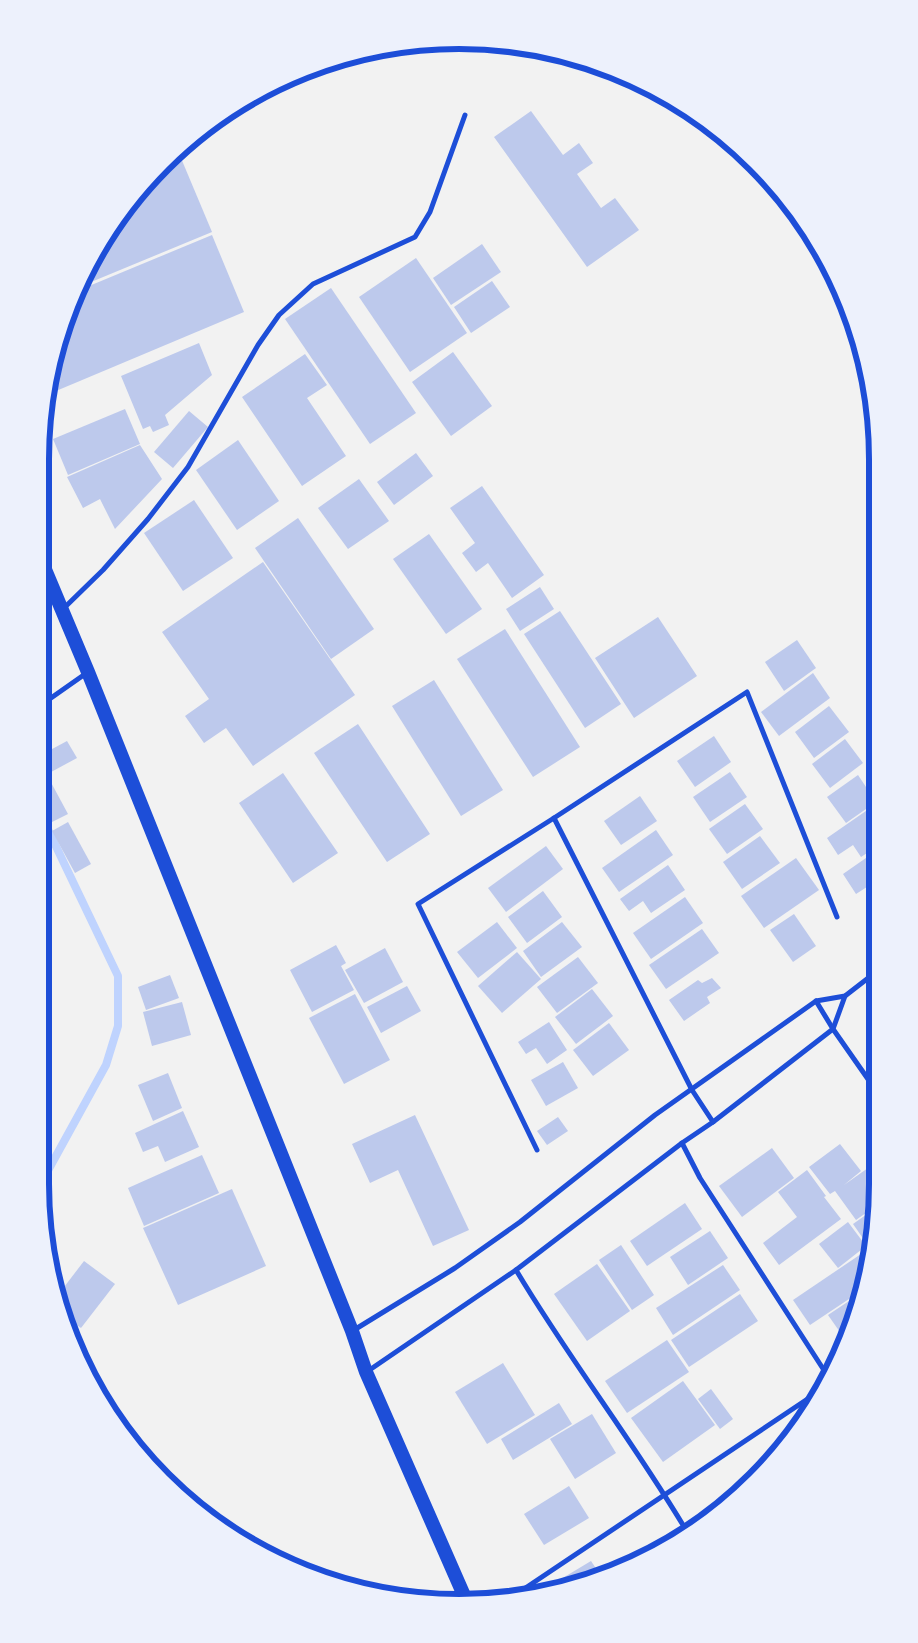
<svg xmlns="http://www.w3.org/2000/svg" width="918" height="1643" viewBox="0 0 918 1643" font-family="'IBM Plex Serif',serif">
	<rect width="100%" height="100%" fill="#f2f2f2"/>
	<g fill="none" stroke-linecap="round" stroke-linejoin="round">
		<polyline stroke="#bfd3fe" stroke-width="8" points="40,1185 106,1065 118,1026 118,976 40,813"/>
	</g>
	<g fill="#bdc9ec">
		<polygon points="531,111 563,155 579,143 593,163 577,174 601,208 615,198 639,230 587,267 494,137"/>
		<polygon points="178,151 212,232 79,287 96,249 144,183"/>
		<polygon points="212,235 244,312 56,391 51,380 62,325 77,291"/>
		<polygon points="482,244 501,272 451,305 433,278"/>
		<polygon points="416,258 467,333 410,372 359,297"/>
		<polygon points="492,281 510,307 471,333 454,307"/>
		<polygon points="331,288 416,413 370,444 285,319"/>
		<polygon points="199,343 212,375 165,415 169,425 153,432 150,426 143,429 121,376"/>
		<polygon points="453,352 492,406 451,436 412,382"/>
		<polygon points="305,354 327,385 307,398 346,456 302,486 242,397"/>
		<polygon points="125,409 140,444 68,475 53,439"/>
		<polygon points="189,411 208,427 173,468 154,452"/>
		<polygon points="238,440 279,501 237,530 196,470"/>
		<polygon points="140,445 162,479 115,529 100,499 83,508 67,477"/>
		<polygon points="416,453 433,476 394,505 377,482"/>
		<polygon points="359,479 389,521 348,549 318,508"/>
		<polygon points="482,486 544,575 512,598 488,563 476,572 462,553 475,543 450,508"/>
		<polygon points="194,500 233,558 183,591 144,533"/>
		<polygon points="298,518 374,629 331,659 255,548"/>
		<polygon points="429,534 482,609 446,634 393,559"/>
		<polygon points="263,562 355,695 253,766 226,728 204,743 185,716 209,699 162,632"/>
		<polygon points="540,587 554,609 520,631 506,609"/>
		<polygon points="560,611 621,704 585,728 524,634"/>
		<polygon points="658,617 697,676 634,718 595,658"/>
		<polygon points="505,629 580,747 533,777 457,659"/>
		<polygon points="797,640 816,668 784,691 765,662"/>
		<polygon points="813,673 830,698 779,736 761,712"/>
		<polygon points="434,680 503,790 461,816 392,706"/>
		<polygon points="829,706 849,732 814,758 795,732"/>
		<polygon points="358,724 430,834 387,862 314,753"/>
		<polygon points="714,736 731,762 695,787 677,761"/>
		<polygon points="845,739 863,763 830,788 812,764"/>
		<polygon points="67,741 77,758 40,778 41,755"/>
		<polygon points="730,772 747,797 710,822 693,797"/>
		<polygon points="283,773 338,853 293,883 239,803"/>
		<polygon points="47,775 68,814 52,822 40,801 40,779"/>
		<polygon points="858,775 876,802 846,823 827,797"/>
		<polygon points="640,796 657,821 621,845 604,821"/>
		<polygon points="745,804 763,829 727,854 709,829"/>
		<polygon points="876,804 876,847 861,857 853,845 838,855 827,838"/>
		<polygon points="68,822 91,864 75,873 52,831"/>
		<polygon points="656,830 673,855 619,892 602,868"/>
		<polygon points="760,836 780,863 742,889 723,862"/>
		<polygon points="546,846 563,869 506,912 488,888"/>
		<polygon points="876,851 876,888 874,890 870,885 856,894 843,874"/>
		<polygon points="796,858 819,890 764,928 741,896"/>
		<polygon points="668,865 685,890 651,913 643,901 629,911 620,899"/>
		<polygon points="543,891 562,917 527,943 508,917"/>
		<polygon points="685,897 703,923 651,959 633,933"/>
		<polygon points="794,914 816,946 793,962 770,930"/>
		<polygon points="497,922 517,948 478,978 457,952"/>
		<polygon points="562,922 582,947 541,977 523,951"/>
		<polygon points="702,929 719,953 666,989 649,965"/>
		<polygon points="336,945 346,963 341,966 354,990 312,1012 290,970"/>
		<polygon points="385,948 403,982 364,1003 345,970"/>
		<polygon points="517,952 541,979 502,1013 478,986"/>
		<polygon points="578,957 598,983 557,1013 537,987"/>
		<polygon points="170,975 179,998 146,1010 138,987"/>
		<polygon points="712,978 721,988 707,997 710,1003 684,1021 669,1000 698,980 702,983"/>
		<polygon points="407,986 421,1011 381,1033 367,1007"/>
		<polygon points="592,989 613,1016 576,1044 555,1017"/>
		<polygon points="355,994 390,1060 344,1084 309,1018"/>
		<polygon points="182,1002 191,1035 152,1046 143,1012"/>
		<polygon points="549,1022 567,1050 547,1064 536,1048 526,1054 518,1042"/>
		<polygon points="609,1023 629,1050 593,1076 573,1050"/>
		<polygon points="563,1062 578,1088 546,1106 531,1080"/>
		<polygon points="168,1073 182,1108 153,1121 138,1085"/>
		<polygon points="183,1111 199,1147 165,1162 158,1146 143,1152 135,1133"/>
		<polygon points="415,1115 469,1230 433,1246 398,1170 370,1183 352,1144"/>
		<polygon points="558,1117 568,1131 547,1145 537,1131"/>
		<polygon points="840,1144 861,1171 844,1185 875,1163 877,1166 877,1205 856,1220 835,1191 830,1194 809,1167"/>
		<polygon points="772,1148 794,1178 742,1217 719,1186"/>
		<polygon points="202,1155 219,1193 144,1226 128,1188"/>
		<polygon points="807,1170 826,1196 824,1197 841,1219 779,1265 763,1243 797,1217 778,1192"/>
		<polygon points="232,1189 266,1266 178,1305 143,1228"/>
		<polygon points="685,1203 702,1229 647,1266 630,1241"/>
		<polygon points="877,1207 870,1246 869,1247 853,1224"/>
		<polygon points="848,1222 866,1246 838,1268 819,1244"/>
		<polygon points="710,1231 728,1258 688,1285 670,1257"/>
		<polygon points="621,1245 654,1295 632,1310 599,1260"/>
		<polygon points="864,1252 868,1258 861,1291 810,1325 793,1300"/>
		<polygon points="84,1261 115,1284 81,1328 61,1314 58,1295"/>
		<polygon points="597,1264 630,1311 587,1341 554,1294"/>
		<polygon points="723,1265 740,1290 673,1335 656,1308"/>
		<polygon points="861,1293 856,1318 851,1329 842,1335 828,1315"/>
		<polygon points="740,1294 758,1321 689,1367 671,1340"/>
		<polygon points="667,1340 689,1372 627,1413 605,1381"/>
		<polygon points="503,1363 535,1415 487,1444 455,1392"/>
		<polygon points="683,1381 715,1425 663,1462 631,1418"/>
		<polygon points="711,1389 733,1419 720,1429 698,1399"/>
		<polygon points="559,1403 572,1424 513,1460 501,1439"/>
		<polygon points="592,1414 616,1453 575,1479 550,1439"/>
		<polygon points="569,1486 589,1518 544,1545 524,1514"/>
		<polygon points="591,1561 601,1576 564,1584 561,1579"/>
	</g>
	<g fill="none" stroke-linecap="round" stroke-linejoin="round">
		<g stroke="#1d4ed8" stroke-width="5">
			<polyline points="63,609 103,570 148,519 188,467 258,345 279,315 313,284 415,237 430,212 465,115"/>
			<polyline points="41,705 88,672"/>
			<polyline points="554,818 692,1090 713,1122"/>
			<polyline points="816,1001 833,1029 877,1092"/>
			<polyline points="40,1057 49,991 40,949"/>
			<polyline points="682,1143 700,1178 829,1378"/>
			<polyline points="537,1150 418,904 554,818 747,692 837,917"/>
			<path d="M516,1270C569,1359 633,1441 686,1530"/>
			<polyline points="354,1330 455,1268 520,1222 655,1115 816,1001 845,996 876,972"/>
			<polyline points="368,1371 516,1270 682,1143 713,1122 833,1029 845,996"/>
			<polyline points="515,1595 824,1388"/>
		</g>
		<polyline stroke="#1d4ed8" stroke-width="14" points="41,560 88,672 352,1331 366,1372 466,1600"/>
	</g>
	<path d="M0 0H918V1643H0ZM459 49H459A410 410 0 0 1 869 459V1184A410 410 0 0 1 459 1594H459A410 410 0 0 1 49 1184V459A410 410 0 0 1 459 49Z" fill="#edf1fc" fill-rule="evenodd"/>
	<path fill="none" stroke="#1d4ed8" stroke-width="6" d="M459 49H459A410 410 0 0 1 869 459V1184A410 410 0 0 1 459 1594H459A410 410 0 0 1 49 1184V459A410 410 0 0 1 459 49Z"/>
</svg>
